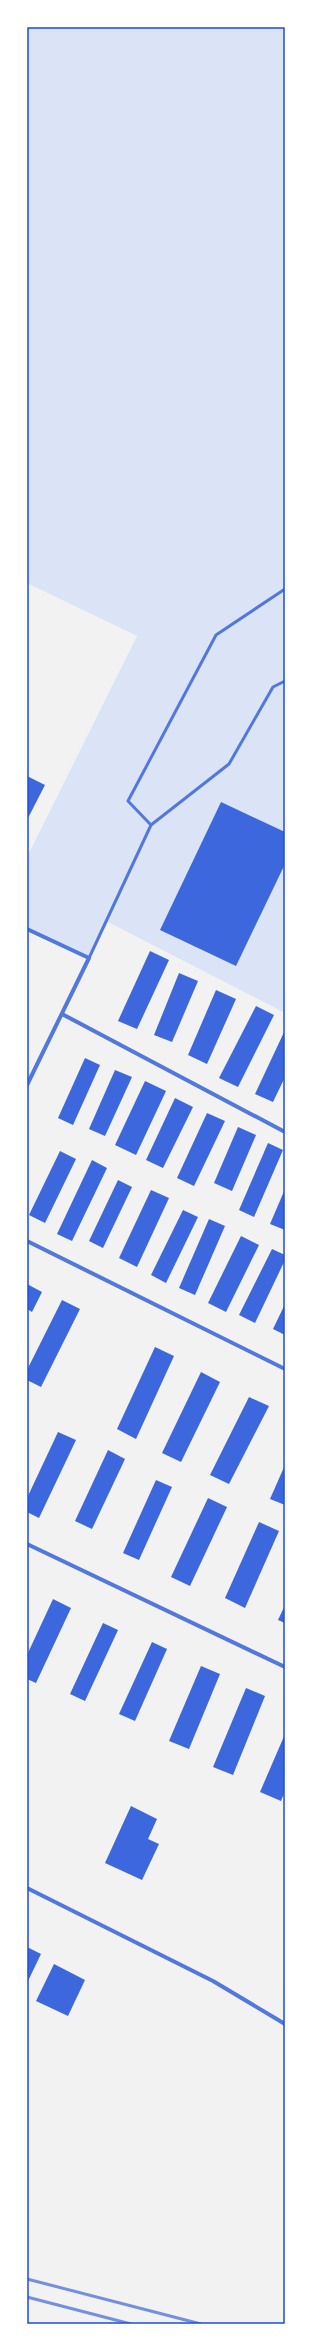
<svg xmlns="http://www.w3.org/2000/svg" width="312" height="2351" viewBox="0 0 312 2351" font-family="Commissioner,sans-serif">
	<rect width="100%" height="100%" fill="#f2f2f2"/>
	<polygon fill="#dbe4f7" points="27,27 285,27 285,1013 106,921 89,958 27,929 27,857 137,636 27,583"/>
	<g fill="#3d67dc">
		<polygon points="27,776 45,785 27,820"/>
		<polygon points="221,802 285,832 285,864 236,966 160,930"/>
		<polygon points="150,951 169,960 137,1029 118,1021"/>
		<polygon points="179,973 198,981 172,1042 154,1035"/>
		<polygon points="216,990 236,999 207,1064 188,1055"/>
		<polygon points="256,1006 274,1015 238,1087 219,1078"/>
		<polygon points="285,1030 285,1077 273,1102 255,1094"/>
		<polygon points="85,1058 100,1065 73,1125 58,1118"/>
		<polygon points="115,1070 132,1077 105,1136 89,1129"/>
		<polygon points="145,1081 166,1091 136,1155 115,1145"/>
		<polygon points="175,1098 193,1107 163,1168 146,1160"/>
		<polygon points="207,1113 225,1121 194,1186 177,1178"/>
		<polygon points="238,1127 256,1135 232,1191 214,1183"/>
		<polygon points="268,1143 283,1150 254,1217 239,1210"/>
		<polygon points="60,1151 76,1159 45,1223 29,1215"/>
		<polygon points="92,1160 107,1168 72,1241 57,1234"/>
		<polygon points="118,1180 132,1187 103,1248 89,1241"/>
		<polygon points="285,1189 285,1230 270,1224"/>
		<polygon points="151,1190 169,1198 137,1267 119,1258"/>
		<polygon points="183,1210 198,1217 166,1283 151,1275"/>
		<polygon points="209,1219 225,1226 195,1295 179,1288"/>
		<polygon points="241,1236 259,1245 226,1312 208,1303"/>
		<polygon points="272,1249 285,1255 285,1260 255,1323 239,1315"/>
		<polygon points="27,1284 42,1292 32,1312 27,1309"/>
		<polygon points="62,1300 80,1309 41,1387 27,1380 27,1370"/>
		<polygon points="285,1304 285,1335 273,1329"/>
		<polygon points="155,1347 174,1356 136,1439 117,1429"/>
		<polygon points="201,1372 220,1382 181,1462 162,1453"/>
		<polygon points="249,1397 269,1406 229,1484 210,1475"/>
		<polygon points="58,1432 76,1440 39,1518 27,1512 27,1498"/>
		<polygon points="108,1450 125,1459 92,1529 75,1521"/>
		<polygon points="285,1465 285,1505 270,1499"/>
		<polygon points="156,1480 172,1487 139,1560 123,1553"/>
		<polygon points="208,1498 227,1507 190,1586 171,1577"/>
		<polygon points="259,1522 279,1531 245,1608 225,1598"/>
		<polygon points="53,1599 71,1608 36,1683 27,1679 27,1655"/>
		<polygon points="285,1605 285,1623 278,1620"/>
		<polygon points="103,1623 118,1630 85,1701 70,1694"/>
		<polygon points="152,1642 167,1649 135,1721 119,1714"/>
		<polygon points="201,1666 220,1674 189,1749 169,1741"/>
		<polygon points="246,1688 265,1696 233,1775 213,1767"/>
		<polygon points="285,1734 285,1791 281,1801 260,1792"/>
		<polygon points="131,1806 157,1819 148,1839 159,1844 142,1880 105,1863"/>
		<polygon points="27,1947 41,1954 27,1983"/>
		<polygon points="54,1964 85,1980 68,2016 36,2001"/>
	</g>
	<g fill="none" stroke-linecap="round" stroke-linejoin="round">
		<g stroke="#5277de" stroke-width="3">
			<polyline points="151,825 128,801 216,635 285,589"/>
			<polyline points="89,958 151,825 229,764 273,687 285,681"/>
		</g>
		<g stroke="#5277de" stroke-width="4">
			<polyline points="27,929 89,958 27,1085"/>
			<polyline points="62,1014 285,1132"/>
			<polyline points="27,1241 285,1369"/>
			<polyline points="27,1544 285,1667"/>
			<polyline points="27,1888 213,1981 285,2024"/>
		</g>
		<g stroke="#7290e2" stroke-width="3">
			<polyline points="27,2279 201,2324"/>
			<polyline points="27,2297 131,2324"/>
		</g>
	</g>
	<rect width="312" height="2351" fill="none" stroke="#ffffff" stroke-width="56"/>
	<rect x="28" y="28" width="256" height="2295" fill="none" stroke="#1d4ed8" stroke-width="1.5"/>
</svg>
